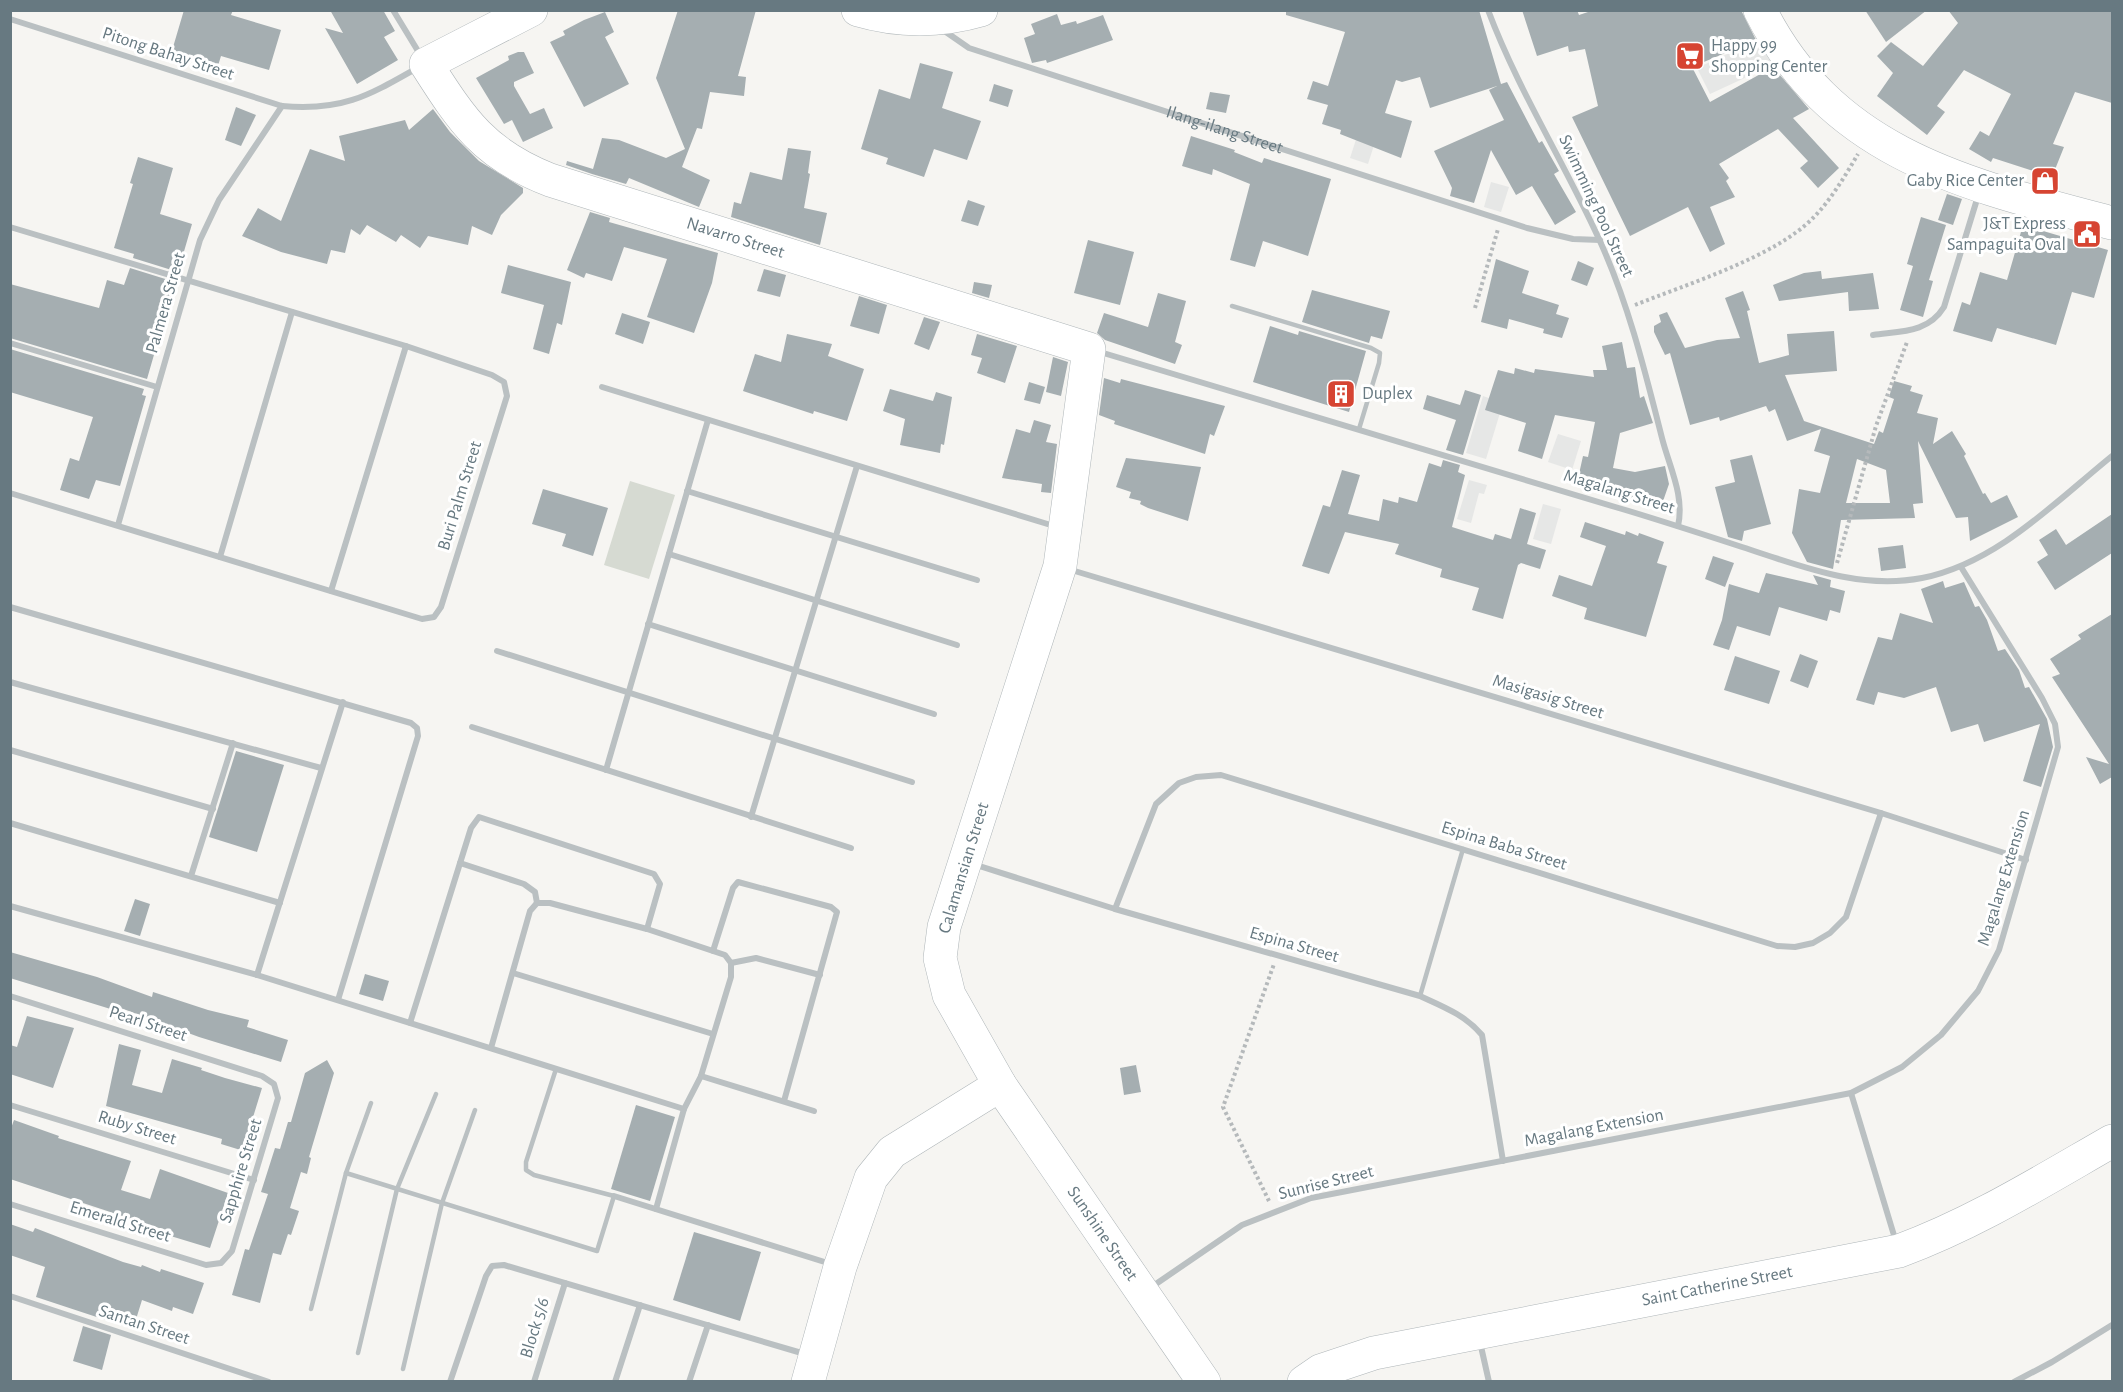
<svg xmlns="http://www.w3.org/2000/svg" width="2123" height="1392" viewBox="0 0 2123 1392" font-family="'Alegreya Sans',sans-serif">
	<rect width="100%" height="100%" fill="#f6f5f2"/>
	<g fill="#e6e7e6">
		<polygon points="1764,37 1777,63 1710,94 1697,68"/>
		<polygon points="1364,115 1382,120 1368,164 1350,158"/>
		<polygon points="1491,182 1509,187 1501,212 1484,207"/>
		<polygon points="1483,396 1503,403 1486,459 1466,453"/>
		<polygon points="1558,434 1581,441 1572,470 1548,462"/>
		<polygon points="1469,480 1487,485 1484,494 1479,493 1471,523 1457,519"/>
		<polygon points="1543,504 1561,509 1551,544 1533,539"/>
	</g>
	<polygon fill="#d6dad2" points="630,481 675,495 649,579 604,565"/>
	<g fill="#a5aeb1" fill-rule="evenodd">
		<polygon points="184,10 233,10 231,15 281,30 269,70 221,56 217,69 196,63 197,60 171,54"/>
		<polygon points="330,10 383,10 395,31 384,37 398,60 357,84 325,28 343,33"/>
		<polygon points="678,10 756,10 738,76 746,77 744,96 710,92 702,129 697,128 682,167 710,180 699,207 629,178 626,184 592,174 593,170 592,174 566,165 567,161 593,169 602,138 619,140 666,158 685,149 656,78"/>
		<polygon points="1286,10 1479,10 1501,84 1507,82 1539,143 1542,141 1559,171 1554,174 1576,212 1555,225 1532,186 1516,195 1491,150 1474,203 1450,196 1452,188 1434,151 1504,120 1489,90 1497,86 1430,108 1420,77 1402,82 1396,80 1385,113 1412,121 1401,158 1340,134 1341,130 1322,124 1328,105 1307,99 1313,81 1328,86 1345,32 1286,15"/>
		<polygon points="1522,10 1577,10 1579,15 1594,10 1741,10 1756,40 1692,67 1710,102 1773,67 1809,109 1793,118 1839,168 1818,188 1800,168 1808,161 1778,129 1719,164 1729,178 1726,181 1735,197 1710,207 1725,244 1710,252 1688,207 1630,236 1572,117 1598,106 1585,49 1569,52 1568,46 1537,56"/>
		<polygon points="1865,10 1927,10 1886,42"/>
		<polygon points="1948,10 2112,10 2112,103 2075,92 2053,144 2064,147 2052,177 1993,158 1991,162 1969,149 1980,131 1989,136 2011,94 1964,70 1937,106 1945,112 1927,135 1877,96 1893,73 1877,56 1891,42 1923,66 1958,23"/>
		<polygon points="605,12 614,32 605,37 629,84 584,107 550,42 565,35 563,31 584,20"/>
		<polygon points="1057,14 1061,25 1076,21 1077,24 1103,15 1113,40 1047,63 1046,60 1032,63 1024,38 1035,34 1031,24"/>
		<polygon points="518,52 524,52 534,73 514,82 514,86 530,114 544,108 553,128 523,142 512,120 504,124 476,78 509,60 508,56"/>
		<polygon points="920,63 953,72 942,108 981,121 967,160 934,149 924,177 886,164 888,158 861,149 879,89 910,99"/>
		<polygon points="994,84 1013,90 1008,107 989,101"/>
		<polygon points="1210,92 1230,95 1226,113 1206,109"/>
		<polygon points="236,107 256,115 241,146 225,140"/>
		<polygon points="433,109 450,132 479,161 523,188 523,193 501,215 492,235 472,226 468,245 428,236 420,248 401,235 396,242 367,225 360,235 351,229 345,253 331,250 327,264 281,252 242,236 258,208 281,221 310,149 345,161 339,136 405,120 409,130"/>
		<polygon points="1191,136 1235,150 1234,152 1262,163 1264,158 1331,179 1308,256 1263,241 1255,267 1230,260 1250,184 1213,169 1212,175 1182,166"/>
		<polygon points="788,148 811,151 808,173 810,174 804,208 827,213 820,245 731,217 734,202 741,204 750,172 782,180"/>
		<polygon points="138,157 173,168 160,214 192,224 178,272 133,258 134,254 114,248 133,184 130,183"/>
		<polygon points="1947,194 1962,199 1953,225 1938,220"/>
		<polygon points="968,200 985,206 978,226 961,221"/>
		<polygon points="590,212 610,218 609,222 718,253 712,283 694,333 647,317 667,259 624,247 612,281 586,273 584,278 567,270"/>
		<polygon points="1921,217 1946,225 1929,280 1933,281 1923,317 1900,310 1913,266 1907,264"/>
		<polygon points="2023,225 2108,250 2094,298 2072,292 2056,345 1997,328 1992,342 1953,331 1962,302 1970,305 1980,272 2007,280"/>
		<polygon points="1088,240 1134,252 1120,305 1074,293"/>
		<polygon points="1496,259 1529,271 1522,293 1559,305 1556,314 1569,318 1562,338 1543,333 1544,329 1509,319 1507,329 1481,322"/>
		<polygon points="1578,261 1594,268 1587,286 1571,280"/>
		<polygon points="508,265 571,282 562,325 557,323 549,354 533,349 544,305 501,293"/>
		<polygon points="130,268 175,282 147,379 10,338 10,284 99,308 107,280 124,285"/>
		<polygon points="764,269 786,275 780,297 757,291"/>
		<polygon points="1821,271 1822,279 1873,273 1879,309 1849,311 1848,292 1779,301 1773,285 1804,273"/>
		<polygon points="974,282 992,285 989,298 972,293"/>
		<polygon points="1312,290 1390,311 1382,339 1371,336 1369,343 1302,322"/>
		<path d="M1743,291L1750,310L1747,311L1759,363L1789,355L1787,334L1834,331L1837,371L1785,375L1804,421L1874,444L1879,431L1883,433L1894,399L1889,397L1894,381L1912,386L1910,391L1923,395L1917,413L1938,418L1933,444L1952,431L1966,454L1964,456L1983,494L1985,493L1991,503L2007,495L2018,517L1970,541L1968,517L1956,518L1918,441L1923,503L1913,504L1915,518L1841,520L1833,569L1807,562L1792,533L1799,489L1820,493L1830,456L1814,451L1821,429L1787,441L1775,409L1769,412L1766,406L1720,421L1719,417L1690,425L1670,353L1665,355L1654,332V326L1661,322L1659,315L1667,312L1685,348L1717,340L1740,338L1725,298ZM1857,459L1886,470L1890,503H1846Z"/>
		<polygon points="1158,293 1186,301 1175,342 1182,345 1175,364 1105,340 1097,333 1104,313 1148,327"/>
		<polygon points="859,296 887,305 879,334 850,326"/>
		<polygon points="622,313 650,322 643,344 615,334"/>
		<polygon points="924,317 940,322 929,350 914,344"/>
		<polygon points="1270,326 1298,335 1299,331 1366,351 1349,412 1253,382"/>
		<polygon points="787,334 832,344 828,356 864,369 847,421 814,411 813,414 743,391 755,354 781,362"/>
		<polygon points="977,334 1017,346 1005,383 977,373 982,358 971,355"/>
		<polygon points="1622,342 1627,368 1635,367 1640,398 1644,396 1653,423 1620,433 1613,468 1635,472 1665,466 1669,484 1662,504 1587,490 1590,477 1579,474 1583,456 1588,457 1595,422 1555,415 1542,459 1518,451 1526,423 1485,410 1498,370 1514,374 1515,368 1534,373 1535,369 1594,377 1593,370 1607,370 1602,346"/>
		<polygon points="10,349 144,389 142,395 146,396 120,486 96,480 89,499 60,490 70,458 79,461 93,417 10,392"/>
		<polygon points="1053,357 1068,362 1061,396 1046,392"/>
		<polygon points="1104,378 1120,383 1121,379 1225,406 1214,436 1210,434 1205,454 1114,424 1115,421 1099,415"/>
		<polygon points="1029,382 1045,387 1040,404 1024,400"/>
		<polygon points="890,389 933,401 936,392 952,397 944,445 941,444 940,453 900,445 905,419 883,411"/>
		<polygon points="1465,390 1481,395 1463,455 1446,450 1456,420 1423,409 1427,395 1460,405"/>
		<polygon points="1034,420 1051,425 1046,442 1057,444 1051,493 1041,492 1042,484 1002,478 1016,429 1030,433"/>
		<polygon points="1752,455 1771,524 1744,531 1742,541 1728,537 1715,487 1735,482 1730,460"/>
		<polygon points="1126,458 1201,467 1188,521 1148,508 1140,504 1141,501 1129,498 1131,492 1116,487"/>
		<polygon points="1443,460 1460,465 1458,472 1465,475 1452,527 1493,540 1495,534 1511,539 1520,508 1536,513 1527,544 1546,550 1540,569 1521,563 1518,565 1503,619 1472,610 1479,588 1440,577 1442,569 1395,554 1399,544 1345,532 1329,574 1302,566 1323,505 1330,507 1342,470 1360,475 1348,514 1379,521 1383,499 1398,503 1399,497 1417,502 1429,463 1441,467"/>
		<polygon points="543,489 608,508 593,556 562,546 566,534 532,524"/>
		<polygon points="2112,514 2112,553 2055,590 2037,562 2048,555 2039,540 2056,529 2066,545"/>
		<polygon points="1585,522 1625,535 1626,531 1638,536 1639,533 1664,542 1657,563 1667,566 1646,637 1584,619 1587,608 1552,596 1559,575 1592,586 1606,546 1580,537"/>
		<polygon points="1903,545 1906,568 1881,571 1878,548"/>
		<polygon points="1713,556 1734,563 1725,587 1705,579"/>
		<polygon points="1766,573 1818,585 1813,575 1831,580 1830,587 1845,591 1840,613 1830,610 1827,621 1779,607 1770,636 1737,626 1729,650 1713,645 1722,620 1729,584 1759,593"/>
		<polygon points="1943,581 1945,588 1964,582 1975,607 1979,606 1987,620 1998,651 2005,649 2019,670 2025,688 2029,687 2047,719 2053,747 2041,787 2023,781 2040,724 1984,742 1978,724 1951,732 1936,687 1904,698 1878,692 1874,705 1856,700 1878,637 1892,640 1900,613 1933,623 1921,589"/>
		<polygon points="2112,614 2112,777 2100,784 2086,757 2109,764 2052,677 2060,674 2050,659 2081,639 2078,635"/>
		<polygon points="1800,654 1818,661 1808,688 1790,681"/>
		<polygon points="1735,656 1780,671 1769,704 1724,690"/>
		<polygon points="236,751 284,765 257,852 209,837"/>
		<polygon points="135,899 150,904 140,936 124,931"/>
		<polygon points="10,952 97,977 152,997 153,992 208,1010 249,1020 247,1027 288,1040 281,1062 199,1037 118,1007 117,1011 10,978"/>
		<polygon points="365,974 389,981 383,1001 359,994"/>
		<polygon points="27,1016 74,1028 53,1088 10,1074 10,1045 17,1047"/>
		<polygon points="119,1044 141,1050 132,1085 162,1093 172,1059 202,1068 201,1070 225,1078 262,1088 250,1127 254,1128 247,1152 221,1144 222,1139 106,1106"/>
		<polygon points="327,1060 334,1073 309,1157 311,1158 307,1174 301,1172 290,1208 299,1211 291,1235 288,1234 281,1255 273,1253 260,1303 232,1295 245,1249 249,1250 268,1194 261,1192 275,1148 280,1149 288,1122 291,1122 305,1073"/>
		<polygon points="1136,1065 1141,1092 1124,1095 1120,1068"/>
		<polygon points="636,1105 675,1117 650,1201 611,1189"/>
		<polygon points="14,1120 59,1136 58,1138 131,1161 121,1190 150,1199 160,1169 228,1193 210,1248 164,1234 165,1230 10,1179 10,1131"/>
		<polygon points="10,1224 33,1232 35,1228 123,1262 141,1267 142,1265 160,1272 161,1269 204,1283 193,1314 173,1307 172,1311 142,1300 133,1329 36,1297 45,1267 10,1255"/>
		<polygon points="694,1232 761,1252 740,1321 673,1300"/>
		<polygon points="83,1326 111,1335 102,1370 73,1361"/>
	</g>
	<g fill="none" stroke-linecap="round" stroke-linejoin="round">
		<g stroke="#afb6b9" stroke-width="34">
			<g id="secondary">
				<path id="s2" d="M531,10L426,64C463,122 484,154 550,180L1089,349L1060,566L944,927L940,958L949,995L1000,1085L1204,1382"/>
				<path d="M858,10C899,22 940,22 981,10"/>
				<path d="M1760,10C1833,156 1969,185 2112,223"/>
				<polyline points="808,1382 840,1267 871,1178 892,1152 1000,1085"/>
				<path id="s3" d="M1304,1382L1320,1371L1374,1353L1899,1251C1975,1223 2042,1181 2112,1141"/>
			</g>
		</g>
		<g stroke="#b5b9bb" stroke-width="4" stroke-dasharray="3 3" stroke-linecap="butt">
			<path d="M1635,305C1687,284 1775,257 1813,218C1831,200 1845,176 1858,154"/>
			<polyline points="1475,308 1498,229"/>
			<polyline points="1837,563 1876,426 1907,342"/>
			<polyline points="1269,1201 1223,1107 1274,964"/>
		</g>
		<g stroke="#bac0c2" stroke-width="4.5">
			<polyline points="1232,306 1371,348 1380,353 1379,363 1359,429"/>
			<polyline points="1420,996 1463,849"/>
			<polyline points="346,1173 597,1251 614,1196 534,1175 526,1170 526,1162 556,1069"/>
			<polyline points="311,1309 346,1173 371,1103"/>
			<polyline points="358,1353 397,1189 436,1094"/>
			<polyline points="403,1369 442,1203 475,1110"/>
		</g>
		<g stroke="#bac0c2" stroke-width="6">
			<polyline points="393,10 421,56"/>
			<path d="M1488,10C1518,90 1564,162 1599,239C1628,302 1645,371 1662,438C1669,466 1685,496 1678,526"/>
			<path d="M10,19L282,106C342,111 366,97 417,68"/>
			<path id="s1" d="M943,30L969,48L1527,228L1573,239L1600,240"/>
			<polyline points="10,227 406,346 492,375 504,382 507,396 441,607 434,617 422,619 10,493"/>
			<path d="M1873,335C1901,331 1928,333 1944,307L1978,196"/>
			<polyline points="10,343 157,387"/>
			<path d="M1100,352C1274,404 1448,456 1622,509C1662,521 1702,534 1742,547C1801,566 1859,590 1922,578C1997,563 2055,502 2112,456"/>
			<polyline points="602,387 1054,526"/>
			<polyline points="687,491 977,580"/>
			<polyline points="118,525 200,240 219,200 282,106"/>
			<polyline points="669,554 957,645"/>
			<polyline points="220,557 292,312"/>
			<polyline points="1068,569 1881,813 2026,860"/>
			<polyline points="331,591 406,346"/>
			<polyline points="10,607 411,723 417,728 418,736 338,1000"/>
			<polyline points="648,624 934,714"/>
			<polyline points="497,651 912,782"/>
			<polyline points="10,682 321,768"/>
			<polyline points="472,727 851,848"/>
			<polyline points="10,750 213,809"/>
			<polyline points="606,770 708,420"/>
			<polyline points="751,817 857,466"/>
			<polyline points="10,823 280,903"/>
			<polyline points="460,863 524,884 535,892 537,903"/>
			<path d="M973,864L1115,909L1420,996C1444,1007 1465,1015 1482,1035L1503,1161"/>
			<polyline points="191,876 233,743"/>
			<polyline points="10,906 257,975 684,1109"/>
			<polyline points="1115,909 1156,804 1179,783 1196,777 1221,775 1777,946 1795,947 1813,943 1830,933 1846,917 1881,813"/>
			<polyline points="713,951 733,888 738,882 831,907 837,912 784,1101"/>
			<polyline points="731,963 756,958 820,975"/>
			<polyline points="513,973 713,1034"/>
			<polyline points="257,975 343,702"/>
			<polyline points="10,996 262,1076 274,1084 278,1098 232,1251 221,1263 206,1265 10,1204"/>
			<polyline points="410,1023 471,828 479,817 654,874 660,884 647,929"/>
			<polyline points="491,1048 530,911 537,903 550,903 647,929 725,955 731,963 731,977 701,1076 684,1109 656,1209"/>
			<polyline points="701,1076 814,1111"/>
			<polyline points="1851,1093 1896,1242"/>
			<polyline points="10,1105 254,1180"/>
			<polyline points="614,1196 831,1264"/>
			<polyline points="1150,1288 1242,1225 1311,1198 1851,1093 1902,1067 1941,1035 1978,991 1999,950 2058,747 2055,724 2042,698 1961,567"/>
			<polyline points="10,1296 269,1382"/>
			<polyline points="1480,1342 1489,1382"/>
			<polyline points="450,1382 486,1276 492,1266 504,1265 805,1354"/>
			<polyline points="534,1382 565,1283"/>
			<polyline points="615,1382 640,1305"/>
			<polyline points="689,1382 708,1325"/>
			<polyline points="2014,1382 2052,1362 2112,1325"/>
		</g>
		<use href="#secondary" stroke="#fff" stroke-width="33"/>
	</g>
	<defs>
		<g id="supermarket-square" transform="scale(1.5)"><rect x="-9" y="-9" width="18" height="18" rx="4" fill="#d64432" stroke="#fff"/><path d="M-6-5.5h2.5l.6 2H6L4.5 2H-2.5L-4.4-4H-6ZM-1.5 3.2a1.3 1.3 0 1 0 .1 0ZM3 3.2a1.3 1.3 0 1 0 .1 0Z" fill="#fff"/></g>
		<g id="shop-square" transform="scale(1.5)"><rect x="-9" y="-9" width="18" height="18" rx="4" fill="#d64432" stroke="#fff"/><path d="M-5-2.5h2.3a2.7 3.5 0 0 1 5.4 0H5L5.5 6h-11ZM-1.5-2.5h3a1.5 2.3 0 0 0-3 0Z" fill="#fff"/></g>
		<g id="civic-square" transform="scale(1.5)"><rect x="-9" y="-9" width="18" height="18" rx="4" fill="#d64432" stroke="#fff"/><path d="M-.6-6.5H3V-4.5H.6V-3L4-1V1h2V6H-6V1h2V-1L-.6-3ZM-1.2 2.5V6h2.4V2.5Z" fill="#fff"/></g>
		<g id="building-square" transform="scale(1.5)"><rect x="-9" y="-9" width="18" height="18" rx="4" fill="#d64432" stroke="#fff"/><path d="M-4-6H4V6H1V3H-1V6H-4ZM-2.5-4.3h1.7v1.8h-1.7ZM.8-4.3h1.7v1.8H.8ZM-2.5-1h1.7V.8h-1.7ZM.8-1h1.7V.8H.8Z" fill="#fff"/></g>
	</defs>
	<g fill-rule="evenodd">
		<use href="#supermarket-square" x="1690" y="56"/>
		<use href="#shop-square" x="2045" y="181"/>
		<use href="#civic-square" x="2087" y="234"/>
		<use href="#building-square" x="1341" y="394"/>
	</g>
	<g text-anchor="middle" dominant-baseline="central" stroke-width="6" stroke-linejoin="round" paint-order="stroke">
		<g font-size="18" fill="#677981" stroke="#fff" text-anchor="start">
			<text x="1711" y="46">Happy 99<tspan x="1711" dy="21">Shopping Center</tspan></text>
			<text x="2024" y="181" text-anchor="end">Gaby Rice Center</text>
			<text x="2066" y="224" text-anchor="end">J&amp;T Express<tspan x="2066" dy="21">Sampaguita Oval</tspan></text>
			<text x="1362" y="394">Duplex</text>
		</g>
		<g font-size="18" fill="#677981" stroke="#fff">
			<text transform="translate(168 54) rotate(18)">Pitong Bahay Street</text>
			<text stroke="none"><textPath href="#s1" startOffset="300">Ilang-ilang Street</textPath></text>
			<text transform="translate(1596 206) rotate(65)">Swimming Pool Street</text>
			<text stroke="none"><textPath href="#s2" startOffset="486">Navarro Street</textPath></text>
			<text transform="translate(166 303) rotate(-74)">Palmera Street</text>
			<text transform="translate(1619 492) rotate(17)">Magalang Street</text>
			<text transform="translate(460 496) rotate(-73)">Buri Palm Street</text>
			<text transform="translate(1548 697) rotate(17)">Masigasig Street</text>
			<text transform="translate(1504 846) rotate(17)">Espina Baba Street</text>
			<text transform="translate(964 868) rotate(-73)">Calamansian Street</text>
			<text transform="translate(2004 878) rotate(-73)">Magalang Extension</text>
			<text transform="translate(1294 945) rotate(16)">Espina Street</text>
			<text transform="translate(148 1024) rotate(18)">Pearl Street</text>
			<text transform="translate(137 1128) rotate(17)">Ruby Street</text>
			<text transform="translate(1594 1128) rotate(-11)">Magalang Extension</text>
			<text transform="translate(241 1171) rotate(-73)">Sapphire Street</text>
			<text transform="translate(1326 1183) rotate(-14)">Sunrise Street</text>
			<text transform="translate(120 1222) rotate(17)">Emerald Street</text>
			<text stroke="none"><textPath href="#s2" startOffset="1808">Sunshine Street</textPath></text>
			<text stroke="none"><textPath href="#s3" startOffset="426">Saint Catherine Street</textPath></text>
			<text transform="translate(144 1325) rotate(18)">Santan Street</text>
			<text transform="translate(535 1328) rotate(-73)">Block 5/6</text>
		</g>
	</g>
	<rect width="2123" height="1392" fill="none" stroke="#677981" stroke-width="24"/>
</svg>
